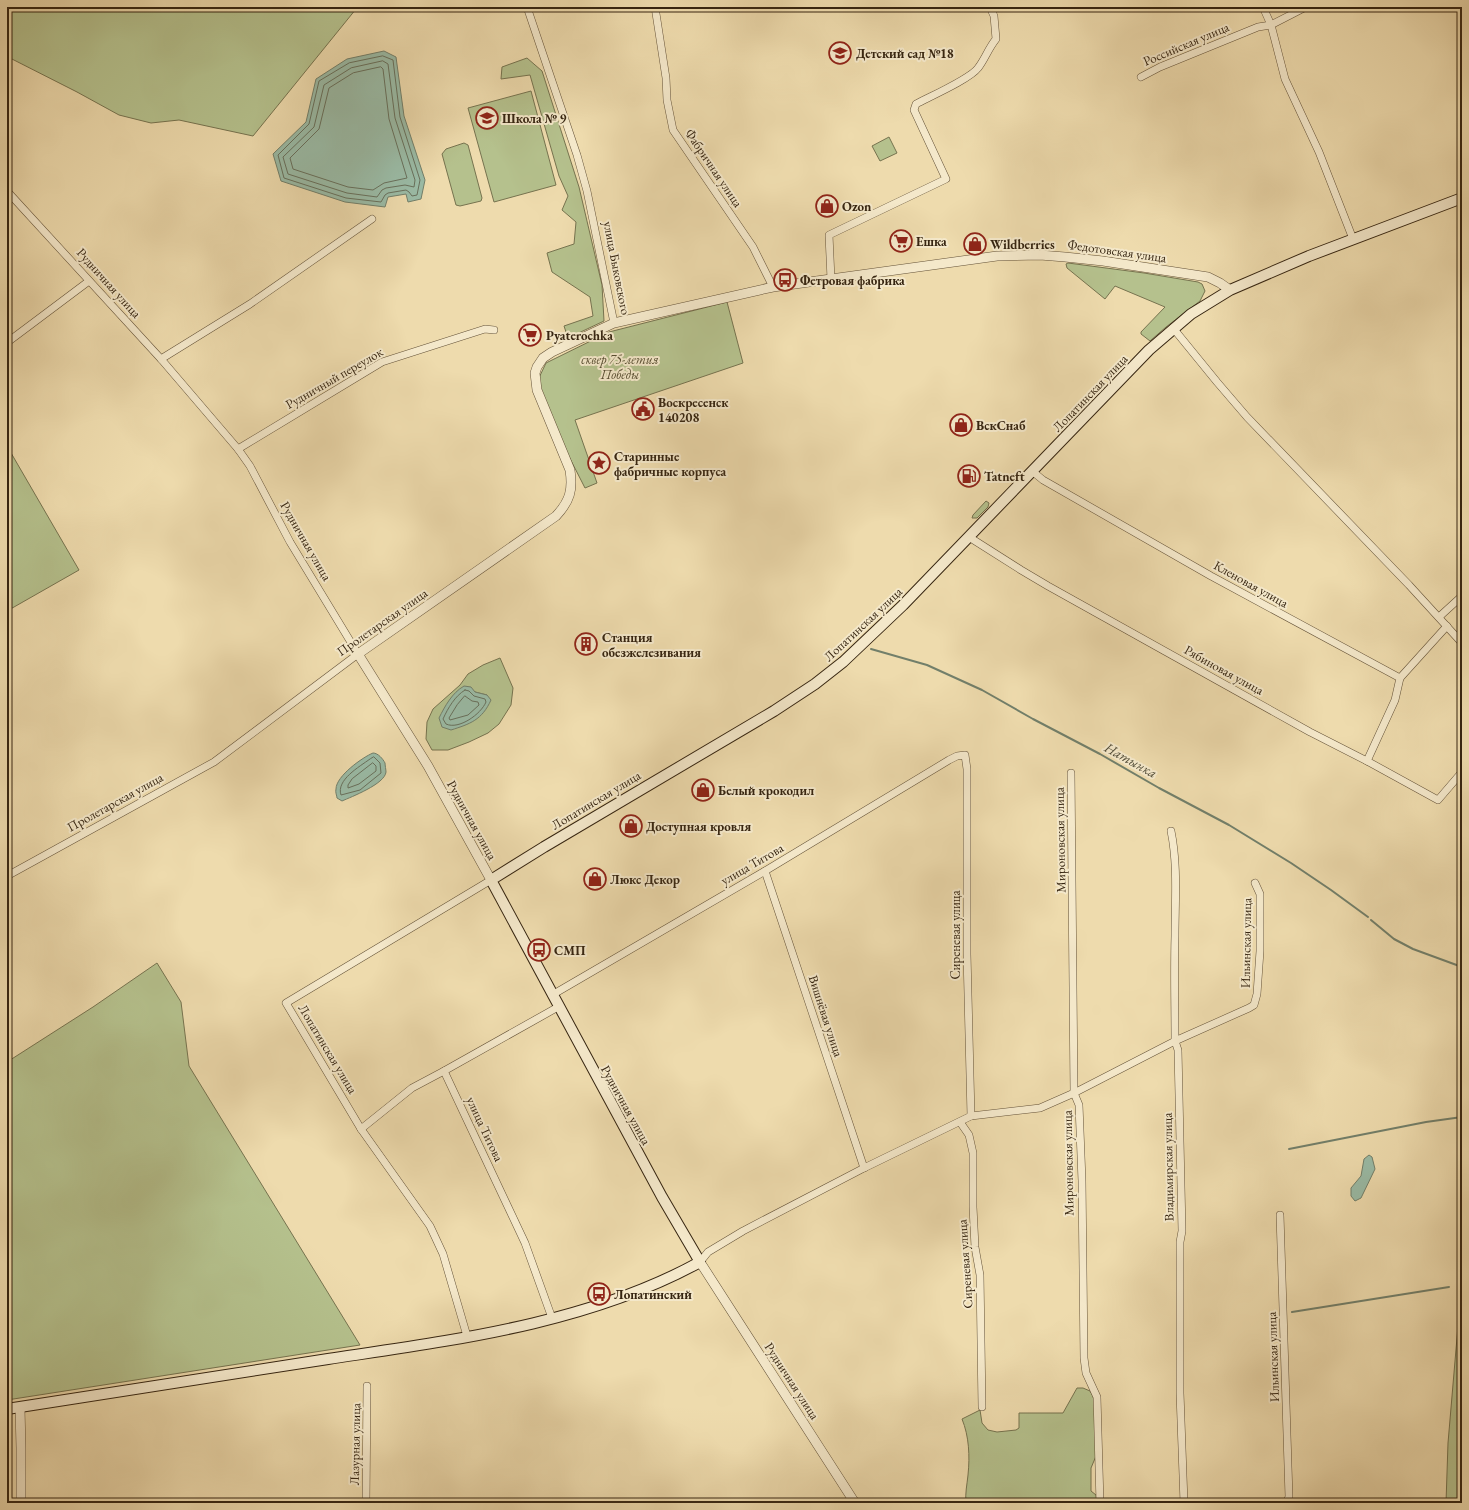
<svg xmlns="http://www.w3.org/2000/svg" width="1469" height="1510" viewBox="0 0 1469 1510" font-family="'EB Garamond',serif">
	<rect width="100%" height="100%" fill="#eedbad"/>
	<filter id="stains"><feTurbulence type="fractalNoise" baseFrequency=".005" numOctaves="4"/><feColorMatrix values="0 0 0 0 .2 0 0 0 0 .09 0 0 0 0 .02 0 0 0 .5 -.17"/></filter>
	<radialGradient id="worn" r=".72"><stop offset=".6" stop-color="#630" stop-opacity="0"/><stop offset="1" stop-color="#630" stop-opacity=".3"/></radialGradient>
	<g fill="#b5c18d" stroke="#76734f" fill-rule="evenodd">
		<polygon points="7,7 356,7 356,9 253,136 179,120 151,123 119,115 77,92 8,57 7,58"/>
		<polygon points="527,58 542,71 579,187 602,285 604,321 568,338 564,326 593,316 590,297 552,272 547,253 574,244 576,222 562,210 568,196 559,176 530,75 501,79 502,67"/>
		<polygon points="531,91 556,185 494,202 468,108"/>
		<polygon points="889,137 897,153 880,161 872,146"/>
		<polygon points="464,143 468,145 482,198 481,201 460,206 456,205 442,154 446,149"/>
		<polygon points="1068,263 1144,273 1198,282 1202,284 1205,291 1200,301 1166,327 1150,341 1141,334 1141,332 1165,307 1115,286 1105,299 1067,268 1066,264"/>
		<polygon points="727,302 743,363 575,420 597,483 585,488 559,437 537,382 546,363 609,332"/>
		<polygon points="7,446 79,570 7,611"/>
		<polygon points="986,501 989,503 988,507 977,518 972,518 973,515"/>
		<path d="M500,658L513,688L511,705L499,724L488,733L469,742L448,750H432L426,739L427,722L433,709L460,685L468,674L483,665ZM475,692L487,695L442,727Z"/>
		<polygon points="157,963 181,1002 189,1066 360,1345 7,1400 7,1062 93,1007"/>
		<polygon points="1462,1279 1462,1503 1446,1503 1448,1443"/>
		<path d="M1077,1388H1083L1090,1391L1093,1396L1095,1406L1096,1456L1091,1468V1491L1096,1495L1097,1503H966C965,1493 967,1485 968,1475C970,1456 969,1436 962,1419L980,1410L982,1423L988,1430L997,1432L1016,1430L1019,1428V1413H1063Z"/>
	</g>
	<g fill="#9abba6" stroke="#727f6a">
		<polygon points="384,51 396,57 404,116 425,180 421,199 408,202 406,194 388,197 385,207 345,202 281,181 273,154 306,122 316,79 347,59"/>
		<path d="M464,686L471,687L475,692L487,695L491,700C482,720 470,724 451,730L442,727L439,718C445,706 452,693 464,686Z"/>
		<path d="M373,753C378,753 383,759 385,763C385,765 386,770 386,772C385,784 351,797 342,801L337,798C337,796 335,792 336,789C336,776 363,757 373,753Z"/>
		<polygon points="1369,1155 1372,1157 1375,1169 1361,1198 1355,1201 1351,1196 1351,1188 1361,1176 1364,1159"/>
	</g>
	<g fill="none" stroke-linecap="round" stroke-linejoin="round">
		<g stroke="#68705c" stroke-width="1">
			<polygon points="383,56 393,60 400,117 420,180 417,195 412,196 409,192 406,190 388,193 385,195 381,202 346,198 284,178 278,155 309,124 319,81 349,63"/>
			<polygon points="383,61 388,64 395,118 415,180 414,187 405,185 386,188 382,190 377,197 347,193 288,174 283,157 314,127 324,85 351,68"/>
			<polygon points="381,67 383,69 389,119 407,178 384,183 373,190 348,187 293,169 290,158 319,129 329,88 353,73"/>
			<path d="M465,690L469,691L474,696L485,699L486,702C481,714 459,730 446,724L443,719C448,708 455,696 465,690Z"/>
			<polygon points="465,696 472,701 478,702 479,705 468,715 450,720 449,718 457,705"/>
			<path d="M374,757L380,763L381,773L360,790L341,795C336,780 359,767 370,759Z"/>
			<polygon points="373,763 376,766 376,771 359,784 348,788 348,785 352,779"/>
		</g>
		<g stroke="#727f6a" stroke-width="2">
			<polyline points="871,649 927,665 982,690 1033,719 1100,754 1159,788 1229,825 1291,863 1331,890 1368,917"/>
			<polyline points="1371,920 1394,939 1413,949 1462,967"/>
			<polyline points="1289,1149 1426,1122 1462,1117"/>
			<polyline points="1461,1285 1462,1284"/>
			<polyline points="1292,1312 1449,1287"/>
		</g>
		<g stroke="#645238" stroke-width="8">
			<g id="minor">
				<polyline points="527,7 577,155 587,191 614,323"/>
				<polyline points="655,7 666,78 667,100 673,130 753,247 773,287"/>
				<polyline points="1263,7 1271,25 1285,79 1319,152 1353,239"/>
				<polyline points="1141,77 1160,67 1258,27 1271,25 1306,7"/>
				<polyline points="7,191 161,359 238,449 250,466 290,542 358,654 214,762 7,876"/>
				<path d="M831,279L829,235L946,179L914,110L916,104C929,97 970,79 978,68C985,59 988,49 996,39L994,16L990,7"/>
				<polyline points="1173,328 1217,382 1247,417 1409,585 1462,643"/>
				<polyline points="9,341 89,281"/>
				<polyline points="161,359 250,304 372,219"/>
				<polyline points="238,449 382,362 485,329 494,330"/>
				<polyline points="1032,471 1043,480 1211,576 1400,678 1447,626"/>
				<polyline points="969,537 1021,570 1048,586 1310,732 1367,761 1438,800 1462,772"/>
				<polyline points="1439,617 1462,596"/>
				<polyline points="1367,761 1395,700 1400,678"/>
				<polyline points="1071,773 1074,1093 1079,1105 1082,1181 1084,1358 1086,1373 1097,1397 1100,1503"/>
				<path d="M1171,831C1178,865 1175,901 1175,936C1174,971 1175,1006 1175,1041L1178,1050L1182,1231L1180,1242V1393L1184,1503"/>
				<polyline points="765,871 864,1168"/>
				<polyline points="552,995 765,871 949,760 957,756 965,755 967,769 967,954 971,1116"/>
				<polyline points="960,1122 969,1135 973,1153 973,1207 975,1247 980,1275 982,1407"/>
				<polyline points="361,1129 412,1088 444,1071"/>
				<polyline points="1280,1215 1289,1497 1286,1503"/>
				<polyline points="700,1262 708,1252 743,1231 864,1168 971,1116 1040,1108 1074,1093 1175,1041 1249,1008 1254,1005 1257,994 1260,951 1260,894 1255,883"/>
				<polyline points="552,1318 525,1243 444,1071 558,1007"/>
				<polyline points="467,1336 443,1254 430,1226 361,1129 286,1003 491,880"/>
				<polyline points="366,1503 367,1386"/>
			</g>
		</g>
		<g stroke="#645238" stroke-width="10">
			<g id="tertiary">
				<path d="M491,880L428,766L358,654L556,516C570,501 573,490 570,470L537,390L535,373L537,367L543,358L552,352L614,323L773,287L997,256L1040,255L1065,257L1103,261L1208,277L1220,283L1230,290"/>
				<polyline points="700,1262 855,1503"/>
				<polyline points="20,1408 21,1448 21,1503"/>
			</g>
		</g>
		<g stroke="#362511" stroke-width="12">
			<path id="secondary" d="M7,1409C114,1393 221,1376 328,1359C454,1340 587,1324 700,1262L662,1197L491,880L544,847L774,711L815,684L843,662L903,605L1149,350L1191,314L1230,290L1309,256L1462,198"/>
		</g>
		<use href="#minor" stroke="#f4e8ca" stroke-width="7"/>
		<use href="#tertiary" stroke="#f4e8ca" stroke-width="9"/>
		<use href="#secondary" stroke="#f4e8ca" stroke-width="10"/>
	</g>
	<defs>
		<g id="school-ring" transform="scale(1.15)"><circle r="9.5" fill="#f4e8ca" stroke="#8f2418" stroke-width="1.5"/><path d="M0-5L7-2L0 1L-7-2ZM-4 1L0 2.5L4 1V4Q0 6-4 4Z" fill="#8f2418"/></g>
		<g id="shop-ring" transform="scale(1.15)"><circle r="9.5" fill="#f4e8ca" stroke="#8f2418" stroke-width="1.5"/><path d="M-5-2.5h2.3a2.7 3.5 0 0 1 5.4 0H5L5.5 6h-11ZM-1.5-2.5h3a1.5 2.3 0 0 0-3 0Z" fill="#8f2418"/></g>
		<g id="supermarket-ring" transform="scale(1.15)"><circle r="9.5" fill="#f4e8ca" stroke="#8f2418" stroke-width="1.5"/><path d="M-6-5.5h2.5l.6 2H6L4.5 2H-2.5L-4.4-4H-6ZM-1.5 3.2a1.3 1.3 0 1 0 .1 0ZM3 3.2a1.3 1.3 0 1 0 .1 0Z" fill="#8f2418"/></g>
		<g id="bus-ring" transform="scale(1.15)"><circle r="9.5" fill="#f4e8ca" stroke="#8f2418" stroke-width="1.5"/><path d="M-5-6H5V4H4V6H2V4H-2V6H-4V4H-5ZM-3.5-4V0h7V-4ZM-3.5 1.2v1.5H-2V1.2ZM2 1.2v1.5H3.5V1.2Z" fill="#8f2418"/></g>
		<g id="civic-ring" transform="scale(1.15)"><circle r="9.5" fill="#f4e8ca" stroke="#8f2418" stroke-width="1.5"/><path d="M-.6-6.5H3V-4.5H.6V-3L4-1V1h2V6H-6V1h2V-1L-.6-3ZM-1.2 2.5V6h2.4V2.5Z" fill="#8f2418"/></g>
		<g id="sight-ring" transform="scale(1.15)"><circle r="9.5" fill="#f4e8ca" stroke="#8f2418" stroke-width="1.5"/><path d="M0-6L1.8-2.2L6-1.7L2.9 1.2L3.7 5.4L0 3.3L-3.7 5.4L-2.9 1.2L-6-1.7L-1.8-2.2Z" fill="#8f2418"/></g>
		<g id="fuel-ring" transform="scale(1.15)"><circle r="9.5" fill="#f4e8ca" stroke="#8f2418" stroke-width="1.5"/><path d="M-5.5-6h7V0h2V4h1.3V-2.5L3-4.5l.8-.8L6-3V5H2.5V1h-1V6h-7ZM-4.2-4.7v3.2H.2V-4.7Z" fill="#8f2418"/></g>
		<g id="building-ring" transform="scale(1.15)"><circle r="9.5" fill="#f4e8ca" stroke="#8f2418" stroke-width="1.5"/><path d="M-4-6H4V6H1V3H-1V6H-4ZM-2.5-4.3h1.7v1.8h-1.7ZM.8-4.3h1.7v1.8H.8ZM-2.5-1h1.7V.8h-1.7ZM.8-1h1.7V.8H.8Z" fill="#8f2418"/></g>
	</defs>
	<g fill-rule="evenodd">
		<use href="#school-ring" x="840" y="53"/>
		<use href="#school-ring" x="487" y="118"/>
		<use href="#shop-ring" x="827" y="206"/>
		<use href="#supermarket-ring" x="901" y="241"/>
		<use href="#shop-ring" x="975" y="244"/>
		<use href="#bus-ring" x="785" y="280"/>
		<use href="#supermarket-ring" x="530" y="335"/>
		<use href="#civic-ring" x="643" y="409"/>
		<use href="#shop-ring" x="961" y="425"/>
		<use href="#sight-ring" x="599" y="463"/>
		<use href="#fuel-ring" x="969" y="476"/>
		<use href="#building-ring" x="586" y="644"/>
		<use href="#shop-ring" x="703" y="790"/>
		<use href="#shop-ring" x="631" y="826"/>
		<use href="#shop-ring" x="595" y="879"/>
		<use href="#bus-ring" x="539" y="950"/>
		<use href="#bus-ring" x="599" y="1294"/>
	</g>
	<g text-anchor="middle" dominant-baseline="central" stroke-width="4" stroke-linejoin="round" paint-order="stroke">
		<g font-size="13" fill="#362511" stroke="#f4e8ca">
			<text transform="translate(1186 44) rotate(-23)">Российская улица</text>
			<text transform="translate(714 168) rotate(56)">Фабричная улица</text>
			<text transform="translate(1117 251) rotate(8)">Федотовская улица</text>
			<text transform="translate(617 268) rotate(79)">улица Быковского</text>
			<text transform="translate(109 283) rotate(48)">Рудничная улица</text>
			<text transform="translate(334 378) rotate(-30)">Рудничный переулок</text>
			<text transform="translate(1090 393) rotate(-46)">Лопатинская улица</text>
			<text transform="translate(306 541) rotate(60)">Рудничная улица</text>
			<text transform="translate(1251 584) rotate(29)">Кленовая улица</text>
			<text transform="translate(382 622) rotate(-35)">Пролетарская улица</text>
			<text transform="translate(863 624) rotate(-43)">Лопатинская улица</text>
			<text transform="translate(1224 670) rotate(29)">Рябиновая улица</text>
			<text transform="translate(596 800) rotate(-31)">Лопатинская улица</text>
			<text transform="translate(115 802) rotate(-29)">Пролетарская улица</text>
			<text transform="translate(472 820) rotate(61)">Рудничная улица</text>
			<text transform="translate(1060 840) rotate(-91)">Мироновская улица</text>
			<text transform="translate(752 864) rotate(-30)">улица Титова</text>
			<text transform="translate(955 935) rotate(-90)">Сиреневая улица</text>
			<text transform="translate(1246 943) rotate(-89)">Ильинская улица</text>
			<text transform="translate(826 1016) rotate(72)">Вишнёвая улица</text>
			<text transform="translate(328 1049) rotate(59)">Лопатинская улица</text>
			<text transform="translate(626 1105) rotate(61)">Рудничная улица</text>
			<text transform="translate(485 1129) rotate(65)">улица Титова</text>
			<text transform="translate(1068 1163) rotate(-91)">Мироновская улица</text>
			<text transform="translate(1168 1167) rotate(-91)">Владимирская улица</text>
			<text transform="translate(965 1264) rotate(-94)">Сиреневая улица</text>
			<text transform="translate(1273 1357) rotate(-92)">Ильинская улица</text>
			<text transform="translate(792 1381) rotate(57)">Рудничная улица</text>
			<text transform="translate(355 1444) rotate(-89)">Лазурная улица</text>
		</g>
		<g font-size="13" font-weight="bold" fill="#362511" stroke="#f4e8ca" text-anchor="start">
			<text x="856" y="53">Детский сад №18</text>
			<text x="502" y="118">Школа № 9</text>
			<text x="842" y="206">Ozon</text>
			<text x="916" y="241">Ешка</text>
			<text x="990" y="244">Wildberries</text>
			<text x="800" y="280">Фетровая фабрика</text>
			<text x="546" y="335">Pyaterochka</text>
			<text x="658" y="402">Воскресенск<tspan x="658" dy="15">140208</tspan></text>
			<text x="976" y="425">ВскСнаб</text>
			<text x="614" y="456">Старинные<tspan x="614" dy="15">фабричные корпуса</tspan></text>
			<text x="984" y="476">Tatneft</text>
			<text x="602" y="637">Станция<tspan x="602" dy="15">обезжелезивания</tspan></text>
			<text x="718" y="790">Белый крокодил</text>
			<text x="646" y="826">Доступная кровля</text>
			<text x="610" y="879">Люкс Декор</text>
			<text x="554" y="950">СМП</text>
			<text x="614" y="1294">Лопатинский</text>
		</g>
		<g font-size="13" font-style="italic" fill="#564c30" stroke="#f4e8ca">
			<text x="620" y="359">сквер 75-летия<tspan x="620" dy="15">Победы</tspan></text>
		</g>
		<g font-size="14" font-style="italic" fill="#4f4a36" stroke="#f4e8ca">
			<text transform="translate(1131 760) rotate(29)">Натынка</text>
		</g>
	</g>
	<rect width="1469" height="1510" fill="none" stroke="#eedbad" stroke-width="24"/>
	<rect x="8" y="8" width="1453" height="1494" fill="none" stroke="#362511" stroke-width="2"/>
	<rect x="12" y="12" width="1445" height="1486" fill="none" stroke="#362511"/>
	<rect width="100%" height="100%" filter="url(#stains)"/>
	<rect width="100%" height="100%" fill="url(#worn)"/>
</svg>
